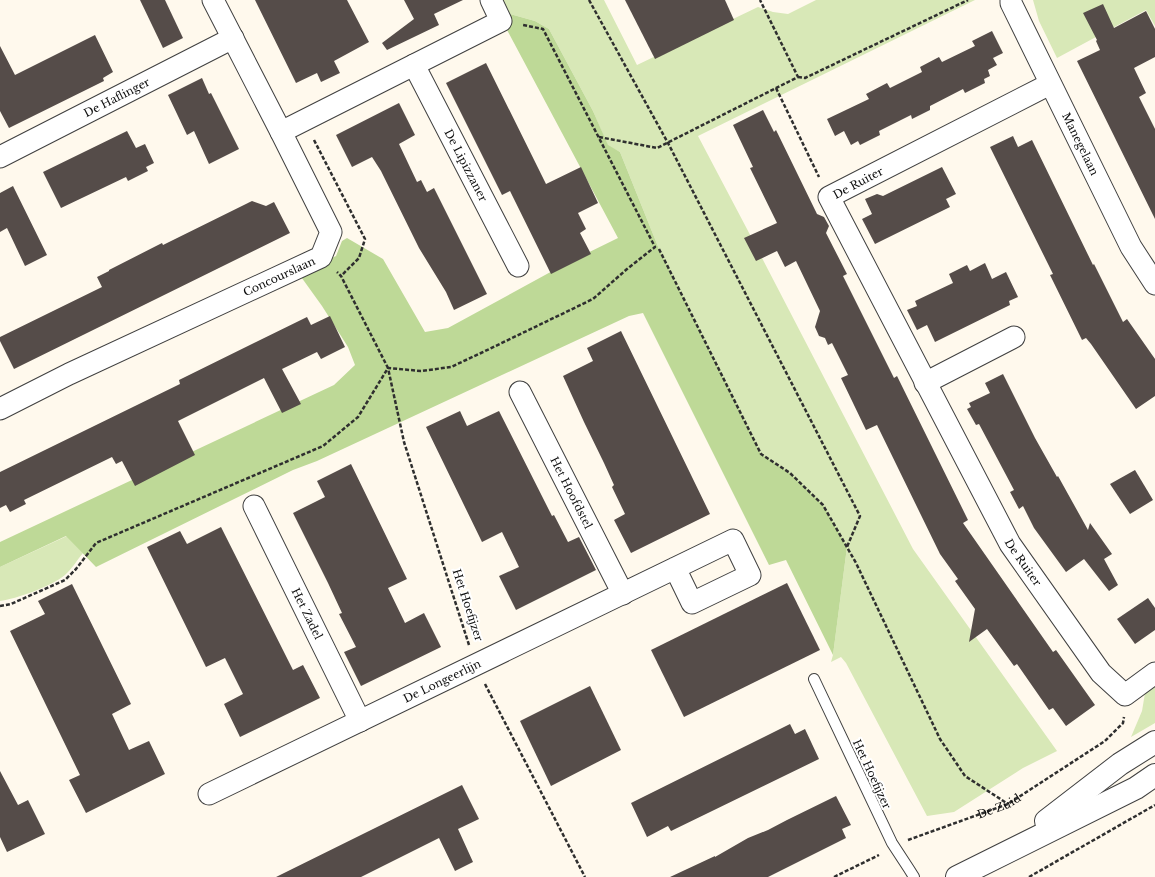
<svg xmlns="http://www.w3.org/2000/svg" width="1155" height="877" viewBox="0 0 1155 877" font-family="'Libre Baskerville',serif">
	<rect width="100%" height="100%" fill="#fff9ed"/>
	<g fill="#d8e8b7">
		<polygon points="502,0 604,0 637,65 758,7 773,12 788,14 816,0 975,0 698,136 747,229 913,549 1057,751 1023,768 954,812 927,816 846,663 841,657 831,662 833,655 847,547 823,505 790,473 761,454 659,249 620,152 608,146 593,111 549,29 535,21 510,14"/>
		<polygon points="1033,0 1155,0 1155,26 1146,10 1057,58 1039,21"/>
		<path d="M67,536L83,553C77,560 72,569 65,575C52,586 16,599 0,601V567Z"/>
		<polygon points="1155,684 1155,723 1131,737 1142,711 1145,693"/>
	</g>
	<polygon fill="#bed997" points="510,14 535,21 549,29 593,111 608,145 620,152 659,249 761,454 790,473 823,505 847,547 833,655 786,560 769,565 643,313 629,316 317,461 293,470 96,567 66,536 0,567 0,542 334,385 355,365 348,347 322,306 299,274 336,256 342,241 347,238 383,259 425,332 448,328 567,263 618,238 507,30"/>
	<g fill="#554c49">
		<polygon points="140,0 165,0 183,38 163,48"/>
		<polygon points="255,0 347,0 369,42 334,61 340,73 321,82 317,73 296,83"/>
		<polygon points="404,0 463,0 434,14 439,25 387,50 382,43 414,19"/>
		<polygon points="625,0 725,0 734,20 655,59"/>
		<polygon points="1103,4 1114,28 1146,11 1155,29 1155,57 1134,68 1146,93 1139,97 1155,129 1155,219 1077,61 1100,50 1096,41 1097,40 1083,13"/>
		<polygon points="992,31 1003,53 993,58 997,65 988,70 990,76 984,79 985,83 965,93 963,89 930,106 930,110 912,119 911,115 879,131 880,135 860,145 858,141 851,145 844,131 835,136 827,119 869,99 866,94 887,83 890,88 922,72 920,67 939,57 942,62 975,46 972,41"/>
		<polygon points="95,35 113,72 103,78 104,81 9,128 0,111 0,46 15,75"/>
		<polygon points="486,63 546,184 581,167 598,203 578,213 586,229 580,233 591,254 551,274 510,191 502,195 446,83"/>
		<polygon points="202,78 209,94 211,93 239,149 209,164 194,131 187,135 168,95"/>
		<polygon points="399,103 415,135 399,144 417,182 421,180 427,192 434,188 487,294 454,310 446,292 419,248 381,171 372,157 352,167 336,135"/>
		<polygon points="763,110 774,132 776,130 817,214 824,217 829,226 826,233 847,274 843,276 894,378 897,376 968,520 963,523 1053,652 1056,650 1095,705 1066,726 1053,708 1049,710 1017,664 1014,666 987,629 969,642 975,609 955,581 958,579 940,554 877,425 866,430 841,378 848,375 832,343 828,345 825,338 819,336 815,327 820,311 796,261 785,267 777,251 756,261 744,238 777,223 750,168 753,167 733,125"/>
		<polygon points="127,131 136,148 145,144 154,163 146,167 148,171 128,181 126,177 61,208 43,172"/>
		<polygon points="1013,136 1018,147 1032,140 1093,265 1094,264 1123,322 1127,319 1155,359 1155,396 1136,409 1091,344 1086,338 1082,340 1050,275 1053,274 990,147"/>
		<polygon points="942,167 956,194 946,199 950,207 875,244 862,219 872,214 865,199 877,194 883,196"/>
		<polygon points="13,186 47,255 25,266 7,228 0,232 0,193"/>
		<polygon points="252,201 266,206 274,202 290,233 14,369 0,341 0,337 102,287 97,277 109,271 109,270 162,243 163,245"/>
		<polygon points="985,263 992,279 1006,272 1018,297 1009,301 1010,305 935,342 927,325 917,330 907,310 917,306 915,301 953,283 949,274 967,265 970,271"/>
		<polygon points="330,316 345,347 321,359 317,352 282,369 301,404 282,413 264,378 178,421 195,455 135,486 122,461 116,464 112,457 24,500 26,504 10,512 6,505 0,508 0,472 180,384 179,380 307,317 311,325"/>
		<polygon points="621,331 710,514 631,553 614,520 625,514 612,487 614,485 604,463 584,422 563,376 593,361 587,348"/>
		<polygon points="1003,374 1035,438 1057,477 1058,476 1088,530 1090,523 1112,554 1104,559 1118,585 1109,591 1084,559 1066,572 1034,528 1023,506 1019,509 1010,492 1014,490 979,424 976,425 967,409 971,407 969,403 990,393 985,383"/>
		<polygon points="460,411 467,426 499,411 552,516 554,515 568,542 579,537 596,570 516,610 499,576 519,567 502,532 482,542 426,427"/>
		<polygon points="351,464 407,579 388,588 405,623 424,613 441,647 361,686 344,652 356,647 339,614 342,613 328,583 293,513 325,497 317,481"/>
		<polygon points="1135,470 1153,500 1130,514 1110,484"/>
		<polygon points="221,527 293,670 303,665 320,698 240,737 224,704 243,694 225,658 206,667 147,547 180,531 187,544"/>
		<polygon points="787,583 820,650 684,717 651,650"/>
		<polygon points="72,584 131,704 112,714 129,750 149,741 165,774 86,813 69,780 80,775 10,631 45,614 38,601"/>
		<polygon points="1148,598 1155,608 1155,630 1135,644 1117,619"/>
		<polygon points="590,686 621,750 551,786 520,721"/>
		<polygon points="790,724 795,734 805,729 819,759 671,831 668,826 647,837 631,803"/>
		<polygon points="0,771 18,805 28,800 45,834 7,852 0,837"/>
		<polygon points="462,785 479,819 458,829 473,862 455,871 439,838 361,877 276,877"/>
		<polygon points="836,796 851,825 842,829 846,838 768,877 670,877 715,856 715,857 748,838 768,830 787,820"/>
	</g>
	<g fill="none" stroke-linecap="round" stroke-linejoin="round">
		<g stroke="#404040" stroke-width="12">
			<polyline id="service" points="814,679 892,843 909,869 914,877"/>
		</g>
		<g stroke="#404040" stroke-width="23">
			<g id="minor">
				<path id="s2" d="M1011,0V3L1131,247L1155,284"/>
				<path id="s3" d="M414,65L518,266"/>
				<path id="s4" d="M1050,84L829,197L1010,544L1101,673L1125,695L1155,673"/>
				<polyline points="281,132 501,21 491,0"/>
				<path id="s5" d="M0,157L233,38"/>
				<polyline points="925,383 1014,337"/>
				<path id="s6" d="M520,392L623,594"/>
				<path id="s7" d="M0,409L69,374L321,257L331,232L281,132L213,0"/>
				<path id="s8" d="M254,506L360,721"/>
				<path id="s9" d="M209,794L733,540L750,575L692,603L675,568"/>
			</g>
		</g>
		<g stroke="#404040" stroke-width="24">
			<g id="tertiary">
				<polyline points="1046,821 1120,764 1155,742"/>
				<polyline points="957,877 1136,788 1155,775"/>
			</g>
		</g>
		<g stroke="#2f2f2f" stroke-width="2.5" stroke-dasharray="4 2" stroke-linecap="butt">
			<polyline points="589,0 668,143 860,516 847,547"/>
			<polyline points="798,77 805,78 968,0"/>
			<polyline points="776,88 819,177"/>
			<polyline points="599,137 657,148 798,77 760,0"/>
			<polyline points="314,140 365,239 359,258 341,276"/>
			<polyline points="659,249 761,454 790,473 823,505 856,563 940,739 965,776 1008,804"/>
			<polyline points="0,606 11,604 65,580 76,569 96,543 323,446 358,417 388,368 341,276 337,272"/>
			<polyline points="469,645 404,442 388,368 421,371 451,367 481,353 593,299 627,269 655,247 543,29 523,25"/>
			<polyline points="485,684 585,877"/>
			<path id="s1" d="M908,840L1008,804L1105,741L1123,723L1124,717"/>
			<polyline points="834,877 879,855"/>
			<polyline points="1029,877 1155,805"/>
		</g>
		<use href="#service" stroke="#fff" stroke-width="10"/>
		<use href="#minor" stroke="#fff" stroke-width="21"/>
		<use href="#tertiary" stroke="#fff" stroke-width="22"/>
	</g>
	<g text-anchor="middle" dominant-baseline="central" stroke-width="4" stroke-linejoin="round" paint-order="stroke">
		<g font-size="11" fill="#0d0d0d" stroke="#fff">
			<text stroke="none"><textPath href="#s5" startOffset="131">De Haflinger</textPath></text>
			<text stroke="none"><textPath href="#s2" startOffset="160">Manegelaan</textPath></text>
			<text stroke="none"><textPath href="#s3" startOffset="113">De Lipizzaner</textPath></text>
			<text transform="translate(858 183) rotate(-28)">De Ruiter</text>
			<text stroke="none"><textPath href="#s7" startOffset="309">Concourslaan</textPath></text>
			<text stroke="none"><textPath href="#s6" startOffset="113">Het Hoofdstel</textPath></text>
			<text stroke="none"><textPath href="#s4" startOffset="662">De Ruiter</textPath></text>
			<text transform="translate(468 605) rotate(72)">Het Hoefijzer</text>
			<text stroke="none"><textPath href="#s8" startOffset="120">Het Zadel</textPath></text>
			<text stroke="none"><textPath href="#s9" startOffset="259">De Longeerlijn</textPath></text>
			<text transform="translate(872 774) rotate(65)">Het Hoefijzer</text>
			<text stroke="none"><textPath href="#s1" startOffset="97">De Zuid</textPath></text>
		</g>
	</g>
</svg>
